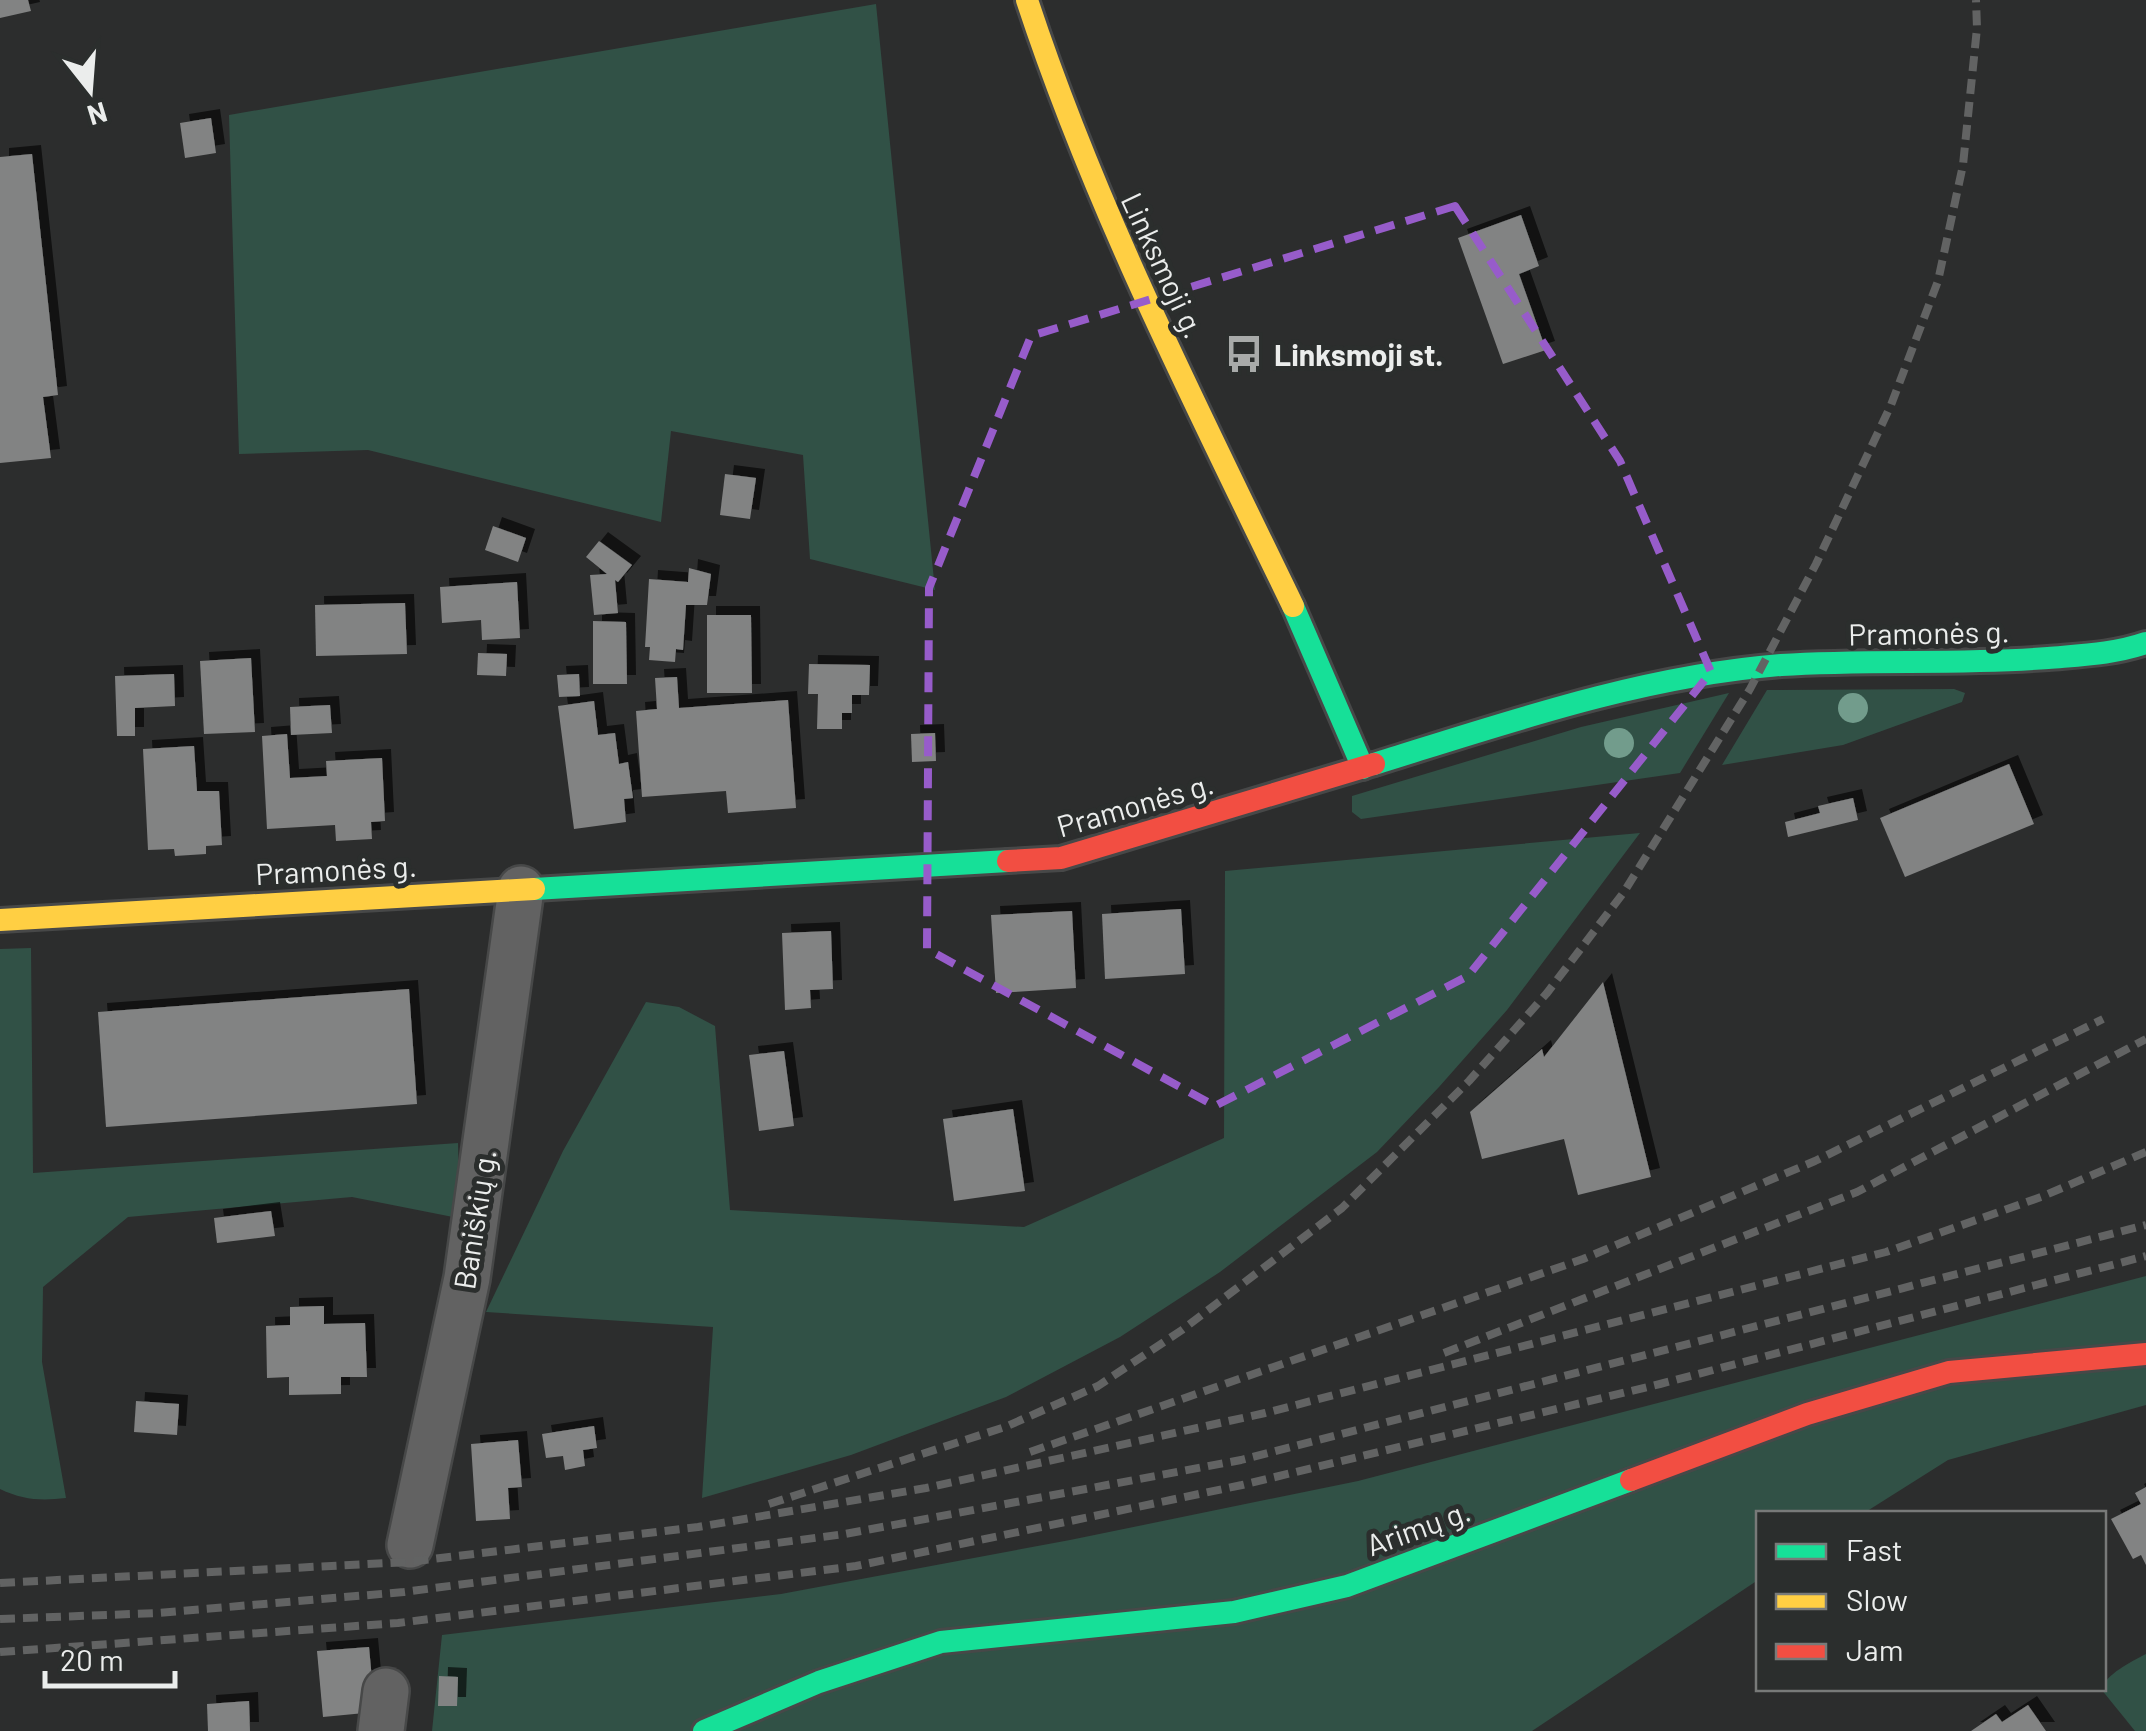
<svg xmlns="http://www.w3.org/2000/svg" width="2146" height="1731" viewBox="0 0 2146 1731" font-family="Barlow,sans-serif">
	<defs>
		<filter id="shadow"><feDropShadow dx="9" dy="-9" stdDeviation="0" flood-color="#0009"/></filter>
	</defs>
	<rect width="100%" height="100%" fill="#2c2d2d"/>
	<g fill="#315146">
		<polygon points="876,4 935,590 810,559 803,455 671,431 661,522 368,450 239,454 229,115"/>
		<polygon points="1954,689 1965,693 1962,702 1843,745 1722,765 1767,690"/>
		<polygon points="1729,693 1680,773 1361,819 1352,812 1352,796 1581,727"/>
		<polygon points="1640,833 1507,1010 1439,1087 1377,1152 1220,1272 1120,1337 1006,1397 851,1455 702,1498 713,1327 486,1312 563,1151 646,1002 679,1007 715,1026 730,1210 1024,1227 1224,1138 1225,871"/>
		<path d="M31,948L33,1173L458,1143L459,1181L453,1217L352,1197L128,1217L43,1287L42,1362L66,1498C41,1501 23,1500 0,1489V949Z"/>
		<polygon points="2146,1276 2146,1405 1948,1460 1864,1513 1758,1514 1758,1580 1532,1731 432,1731 442,1635 781,1594 1070,1540 1358,1481"/>
		<path d="M2146,1654V1731H2135L2101,1689C2107,1674 2130,1662 2146,1654Z"/>
	</g>
	<g fill="#828383" filter="url(#shadow)">
		<polygon points="0,0 28,0 31,11 0,18"/>
		<polygon points="211,118 216,153 185,158 180,123"/>
		<polygon points="32,154 58,395 43,397 51,458 0,463 0,157"/>
		<polygon points="1521,215 1539,266 1519,274 1546,350 1503,364 1458,238"/>
		<polygon points="725,474 756,478 750,519 720,515"/>
		<polygon points="493,526 526,538 518,562 485,550"/>
		<polygon points="599,541 632,565 618,582 615,580 618,613 594,615 590,575 607,574 586,557"/>
		<polygon points="689,568 711,574 707,605 686,605 683,650 676,649 675,662 649,660 650,647 645,647 649,579 688,582"/>
		<polygon points="517,582 520,638 482,640 481,620 442,623 440,587"/>
		<polygon points="405,603 407,654 316,656 315,605"/>
		<polygon points="707,615 751,615 752,693 707,693"/>
		<polygon points="593,621 626,622 627,684 593,684"/>
		<polygon points="478,653 507,654 506,676 477,675"/>
		<polygon points="251,658 255,732 204,734 200,661"/>
		<polygon points="809,664 870,665 869,695 852,695 852,713 842,713 842,729 817,729 818,694 808,694"/>
		<polygon points="174,674 175,706 135,708 135,736 117,736 115,676"/>
		<polygon points="579,674 580,696 559,697 557,675"/>
		<polygon points="677,677 679,708 788,700 796,808 728,813 726,791 642,797 636,711 657,709 655,678"/>
		<polygon points="594,701 598,735 615,733 619,764 628,762 633,798 624,799 626,822 574,829 558,706"/>
		<polygon points="330,705 332,733 291,735 290,707"/>
		<polygon points="935,733 936,761 912,762 911,734"/>
		<polygon points="287,734 290,778 327,776 326,761 382,758 385,821 371,822 372,839 336,841 335,825 267,829 262,736"/>
		<polygon points="194,746 197,791 219,791 222,845 206,846 206,854 175,856 174,849 148,850 143,749"/>
		<polygon points="2009,764 2034,824 1905,877 1880,818"/>
		<polygon points="1853,798 1858,820 1788,837 1785,822 1820,813 1818,806"/>
		<polygon points="1181,909 1185,974 1105,979 1102,914"/>
		<polygon points="1072,911 1076,988 996,993 991,915"/>
		<polygon points="831,931 833,989 810,990 811,1008 785,1010 782,933"/>
		<polygon points="1603,982 1651,1177 1578,1195 1564,1139 1482,1159 1470,1112 1542,1049 1544,1057"/>
		<polygon points="409,989 417,1104 106,1127 98,1012"/>
		<polygon points="784,1051 794,1126 759,1131 749,1055"/>
		<polygon points="1013,1109 1025,1191 954,1201 943,1119"/>
		<polygon points="271,1211 275,1236 217,1243 214,1218"/>
		<polygon points="324,1306 324,1324 365,1323 367,1377 341,1377 341,1394 289,1395 289,1377 267,1378 266,1326 290,1325 290,1307"/>
		<polygon points="136,1401 179,1404 177,1435 134,1432"/>
		<polygon points="594,1426 597,1448 583,1450 585,1466 565,1470 563,1456 546,1458 542,1434"/>
		<polygon points="518,1440 522,1487 508,1488 510,1519 476,1521 471,1444"/>
		<polygon points="2146,1487 2146,1565 2141,1555 2133,1559 2111,1519 2141,1504 2135,1493"/>
		<polygon points="369,1647 375,1712 323,1717 317,1651"/>
		<polygon points="439,1676 458,1677 457,1706 438,1706"/>
		<polygon points="249,1701 250,1731 208,1731 207,1704"/>
		<polygon points="2028,1705 2046,1731 1971,1731 1996,1714 2002,1722"/>
	</g>
	<g fill="none" stroke-linecap="round" stroke-linejoin="round">
		<g stroke="#474848" stroke-width="50">
			<g id="street">
				<polyline points="410,1545 467,1278 521,889"/>
				<polyline points="381,1731 386,1691"/>
			</g>
		</g>
		<g stroke="#474848" stroke-width="28">
			<g id="fast">
				<polyline points="1293,606 1363,768"/>
				<path d="M1374,764C1506,723 1642,676 1781,665C1870,659 1959,665 2048,658C2082,655 2114,654 2146,643"/>
				<polyline points="534,889 1008,861"/>
				<polyline points="704,1731 819,1682 941,1642 1234,1612 1347,1586 1631,1480"/>
			</g>
		</g>
		<g stroke="#474848" stroke-width="28">
			<g id="slow">
				<path d="M1027,0C1096,210 1197,407 1293,606"/>
				<polyline points="0,920 534,889"/>
			</g>
		</g>
		<g stroke="#474848" stroke-width="28">
			<g id="jam">
				<polyline points="1008,861 1061,858 1374,764"/>
				<polyline points="1631,1480 1807,1414 1949,1372 2146,1354"/>
			</g>
		</g>
		<use href="#street" stroke="#626262" stroke-width="45"/>
		<use href="#fast" stroke="#16e098" stroke-width="22"/>
		<use href="#slow" stroke="#ffcf43" stroke-width="22"/>
		<use href="#jam" stroke="#f24e42" stroke-width="22"/>
		<g stroke="#626363" stroke-width="8" stroke-dasharray="15 8" stroke-linecap="butt">
			<polyline points="1444,1353 1857,1192 2146,1039"/>
			<polyline points="1030,1452 1583,1259 1815,1161 2103,1019"/>
			<polyline points="769,1504 1005,1427 1098,1386 1182,1330 1342,1208 1469,1081 1547,993 1624,892 1750,689 1816,564 1891,405 1938,281 1963,165 1977,28 1976,0"/>
			<polyline points="0,1583 408,1562 698,1527 926,1488 1265,1413 1886,1252 2041,1197 2146,1152"/>
			<polyline points="0,1619 158,1613 404,1592 845,1534 1241,1460 2146,1225"/>
			<polyline points="0,1652 398,1623 856,1566 1242,1485 1660,1384 2146,1256"/>
		</g>
	</g>
	<g fill="#729c8c">
		<circle cx="1853" cy="708" r="15"/>
		<circle cx="1619" cy="743" r="15"/>
	</g>
	<path fill="none" stroke="#975cca" stroke-width="8" stroke-dasharray="20 12" stroke-linejoin="round" d="M1455,206L1620,461L1711,672L1468,976L1215,1106L927,949L929,588L1031,336Z"/>
	<defs>
		<g id="bus-bare" transform="scale(3)"><path d="M-5-6H5V4H4V6H2V4H-2V6H-4V4H-5ZM-3.5-4V0h7V-4ZM-3.5 1.2v1.5H-2V1.2ZM2 1.2v1.5H3.5V1.2Z" fill="#a8aaa9" stroke="#2b2e2d" stroke-width="2.5" paint-order="stroke"/></g>
	</defs>
	<g fill-rule="evenodd">
		<use href="#bus-bare" x="1244" y="354"/>
	</g>
	<g text-anchor="middle" dominant-baseline="central" stroke-width="10" stroke-linejoin="round" paint-order="stroke">
		<g font-size="30" fill="#ebedec" stroke="#2b2e2d">
			<text transform="translate(1164 265) rotate(65)">Linksmoji g.</text>
			<text transform="translate(1929 632) rotate(-1)">Pramonės g.</text>
			<text transform="translate(1135 804) rotate(-16)">Pramonės g.</text>
			<text transform="translate(336 869) rotate(-3)">Pramonės g.</text>
			<text transform="translate(474 1219) rotate(-81)">Baniškių g.</text>
			<text transform="translate(1418 1527) rotate(-20)">Arimų g.</text>
		</g>
		<g font-size="30" font-weight="bold" fill="#ebedec" stroke="#2b2e2d" text-anchor="start">
			<text x="1274" y="354">Linksmoji st.</text>
		</g>
	</g>
	<rect x="1756" y="1511" width="350" height="180" fill="#2b2e2d" stroke="#787a79" stroke-width="2.5"/>
	<rect x="1776" y="1544" width="50" height="15" fill="#16e098" stroke="#787a79" stroke-width="2.5"/>
	<text x="1846" y="1561" font-size="30" fill="#ebedec">Fast</text>
	<rect x="1776" y="1594" width="50" height="15" fill="#ffcf43" stroke="#787a79" stroke-width="2.5"/>
	<text x="1846" y="1611" font-size="30" fill="#ebedec">Slow</text>
	<rect x="1776" y="1644" width="50" height="15" fill="#f24e42" stroke="#787a79" stroke-width="2.5"/>
	<text x="1846" y="1661" font-size="30" fill="#ebedec">Jam</text>
	<g transform="translate(90 90) rotate(163)" stroke="#2b2e2d" stroke-width="8" paint-order="stroke">
	<path d="M0-8L18 38L0 25L-18 38Z" fill="#ebedec"/>
	<text y="-15" font-size="28" font-weight="bold" text-anchor="middle" fill="#ebedec">N</text>
	</g>
	<path d="M45 1671v15h130v-15" fill="none" stroke="#ebedec" stroke-width="5"/>
	<text x="60" y="1671" font-size="30" fill="#ebedec" stroke="#2b2e2d" stroke-width="8" paint-order="stroke">20 m</text>
</svg>
